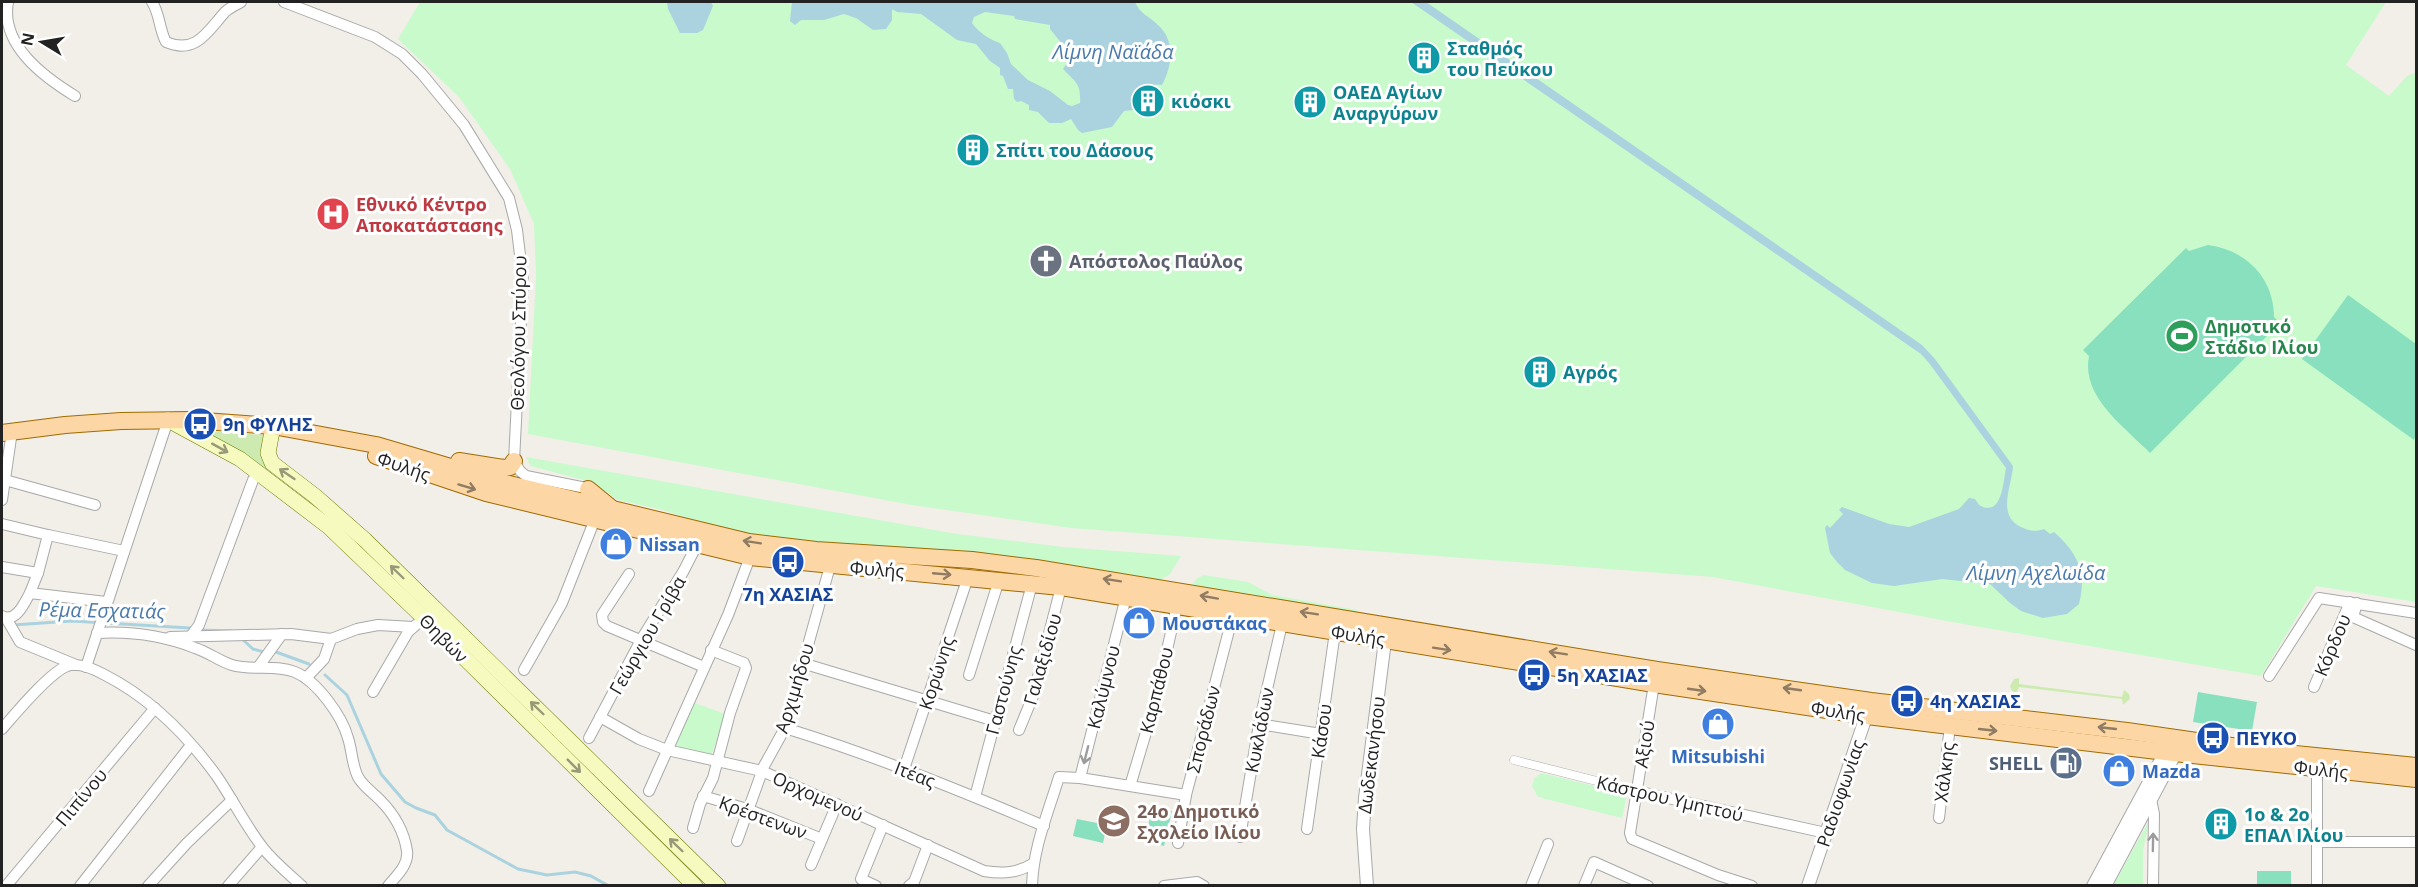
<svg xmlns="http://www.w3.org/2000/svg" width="2418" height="887" viewBox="0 0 2418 887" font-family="'Open Sans',sans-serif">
	<rect width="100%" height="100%" fill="#f2efe9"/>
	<g fill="#cdebb0">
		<polygon points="209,431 264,435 272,469 270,471 208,436"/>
		<polygon points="2019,678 2019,684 2122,697 2124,690 2129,694 2130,699 2123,705 2122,699 2019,687 2017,693 2012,691 2010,686 2014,679"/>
	</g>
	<g fill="#c8facc">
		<polygon points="420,2 2386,2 2346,65 2389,96 2407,76 2414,73 2416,75 2416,602 2316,586 2261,676 1952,622 1713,577 1071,528 912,505 528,434 536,277 534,224 510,169 459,97 398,39"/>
		<polygon points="526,457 957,534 1063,547 1181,556 1170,574 1159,581 751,535 713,527 663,510 618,500 591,482 531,466"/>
		<polygon points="1204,575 1248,582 1272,595 1357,610 1360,615 1192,586 1196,579"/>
		<polygon points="695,703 725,714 711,757 673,749 691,704"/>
		<polygon points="1541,773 1627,794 1622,818 1538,797 1532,786 1534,779"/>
		<polygon points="2149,821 2143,851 2143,885 2113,886"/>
	</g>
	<g fill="#88e0be">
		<path d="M2208,245C2246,250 2274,278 2274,317L2280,323L2150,453C2124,426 2081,397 2089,356L2083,350L2186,248L2189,251Z"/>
		<polygon points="2348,295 2416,344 2416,436 2414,440 2302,359"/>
		<polygon points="2198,692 2257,702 2252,731 2193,722"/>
		<polygon points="1152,807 1172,811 1164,846 1145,841"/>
		<polygon points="1077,819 1107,825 1103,843 1073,836"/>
		<rect x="2257" y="871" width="34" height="14"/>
	</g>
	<g fill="#aad3df" fill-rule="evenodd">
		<polygon points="667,2 711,2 713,6 703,30 697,33 680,33 668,9"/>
		<path d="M792,2H1135C1141,15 1148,15 1158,25C1176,41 1172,66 1162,85C1143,83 1138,93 1133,110L1124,111L1112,127L1082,133L1078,130L1071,119L1062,123H1049L1038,112L1029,110V105L1021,101L1017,102L1014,99L1013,89H1008L1003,76L1000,75V68L990,61L976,44L957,40L921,14L897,12L892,9V20L886,29L873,30L856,18L844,14L824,20H801L795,25L790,21ZM985,12L1014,16L1015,19L1050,25V29L1063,45V53L1067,63L1063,69C1076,83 1081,83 1080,103L1072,106L1068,105L1050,91L1028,80L1011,64L1007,53L1000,43C990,40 977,31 972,23L974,17Z"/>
		<path d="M1411,2H1426L1922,345L1935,359L2013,466C2012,486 1996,515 2021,527C2029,531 2036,532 2044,529L2050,534L2054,532C2078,553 2087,573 2079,604L2067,614L2043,618L2021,611L2010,603L1990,584L1942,579L1894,586L1872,583L1845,570L1837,562L1830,553L1825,528L1827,525L1830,528L1843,514L1839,510L1842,507L1889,524L1909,527L1959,509L1969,498L1975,499L1979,505C2002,518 2003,483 2006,468L1929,363L1921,354Z"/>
	</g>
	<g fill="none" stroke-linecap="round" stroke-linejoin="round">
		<g stroke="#aad3df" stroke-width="3">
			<polyline points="13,625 72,621 190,628"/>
			<polyline points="200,630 231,631"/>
			<polyline points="241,638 253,649 264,652"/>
			<polyline points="276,652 309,664"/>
			<polyline points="325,675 347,695 381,774 405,802 416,808 435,815 447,830 518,869 547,875 575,872 591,876 609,886"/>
		</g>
		<g stroke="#a9a9a9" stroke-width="9">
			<polyline id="pedestrian" points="1514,760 1636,791"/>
		</g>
		<g stroke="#a9a9a9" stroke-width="12">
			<g id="minor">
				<path d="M8,2C0,45 44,77 75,96"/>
				<path d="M152,2C160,14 159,29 166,42C196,55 208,31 225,12C229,8 236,5 241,2"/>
				<polyline points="284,2 375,37 402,54 422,74 464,125 509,198 517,230 523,280 514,461 520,471 526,476 586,488 591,493"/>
				<polyline points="5,480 95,505"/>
				<polyline points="2,500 12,431"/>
				<polyline points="2,524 48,535"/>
				<polyline points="2,567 38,573"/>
				<polyline points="629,574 602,615 603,622 607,626 704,667"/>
				<polyline points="106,602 30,593 38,573 48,535 124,551"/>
				<polyline points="2357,603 2353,617 2416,645"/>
				<path d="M2,616C16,623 24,604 30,593"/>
				<polyline points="6,618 20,642 76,665"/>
				<path d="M97,633C132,631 162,635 195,648C208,652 219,661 232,665C252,671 275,664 295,672C317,681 342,716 348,738C352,750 352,765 358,777C363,786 373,793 380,800C394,814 404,831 407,851C409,865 396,876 388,886"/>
				<polyline points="191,636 199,625 253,480 259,473"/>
				<polyline points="170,637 291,634 331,639 357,629 378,625 413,627"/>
				<polyline points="802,663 995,721"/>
				<polyline points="259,666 282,634"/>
				<polyline points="86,667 168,420"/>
				<polyline points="524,670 562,603 595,519"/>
				<polyline points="969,675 999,580"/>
				<polyline points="2269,676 2319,598 2416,613"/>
				<polyline points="306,678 324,659 331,639"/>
				<polyline points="1654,684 1630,833 1632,839 1718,875 1752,886"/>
				<polyline points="2314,687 2350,602"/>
				<polyline points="373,692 408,632 417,624"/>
				<path d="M600,717L639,739L667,750L762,771L984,871C1003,874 1018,873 1034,863"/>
				<polyline points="1259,724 1321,734"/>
				<path d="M785,728C873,755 959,790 1044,826"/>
				<path d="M2,729C15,714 49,673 67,666C79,662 94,669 105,675C150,698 186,734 216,775C232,798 245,825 263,848C274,862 288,873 302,886"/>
				<polyline points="1019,730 1033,696 1061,587"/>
				<polyline points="589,738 641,640 683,572 700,539"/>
				<polyline points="904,769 968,577"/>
				<polyline points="2317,769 2317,886"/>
				<polyline points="1080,778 1126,597"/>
				<polyline points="1130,786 1156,699 1178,601"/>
				<polyline points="649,791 728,615 750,557"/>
				<polyline points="1636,791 1826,833"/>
				<polyline points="703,796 747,809 822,839"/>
				<polyline points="975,797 1032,584"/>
				<polyline points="2151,799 2154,814 2153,886"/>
				<polyline points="1939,818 1950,726"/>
				<polyline points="693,828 700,804 713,778 730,713 746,668 744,663 711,650"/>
				<polyline points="1307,829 1335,632"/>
				<polyline points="1240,837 1259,724 1282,624"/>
				<polyline points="737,841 764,766 785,728 830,566"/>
				<polyline points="2317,842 2416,842"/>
				<polyline points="1178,843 1186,795 1233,615"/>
				<polyline points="811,865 837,804"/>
				<polyline points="6,886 155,708"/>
				<polyline points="80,886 191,745"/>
				<polyline points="148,886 187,843 232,800"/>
				<polyline points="228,886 262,847"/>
				<polyline points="876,886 861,879 883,825"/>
				<polyline points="909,886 914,882 928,845"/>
				<path d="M1032,886C1033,848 1048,813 1059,777L1080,778L1186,795"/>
				<polyline points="1164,886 1197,882 1204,886"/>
				<polyline points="1531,886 1548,844"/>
				<polyline points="1584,886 1594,862 1648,886"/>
			</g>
		</g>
		<g stroke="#a9a9a9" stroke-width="14">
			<g id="tertiary">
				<polyline points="1367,886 1363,829 1365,798 1386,633"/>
				<polyline points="1808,886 1869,708"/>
				<polyline points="2093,886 2162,758 2164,745"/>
				<polyline points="2105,886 2173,758 2175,745"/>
			</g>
		</g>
		<g stroke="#707d05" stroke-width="16">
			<g id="secondary">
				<polyline points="168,420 240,459 329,527 424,618 695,886"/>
				<polyline points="273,426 268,453 272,463 315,496 365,540 718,886"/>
			</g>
		</g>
		<g stroke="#a06b00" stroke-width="18">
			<g id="primary">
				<polyline points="2,433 65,425 121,421 190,420 273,426 376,445 501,482 749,542 816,550 972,560 1036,568 1657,670 1871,701 2127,731 2266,751 2416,766"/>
				<polyline points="376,456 486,493 750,557 1061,587 1654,684 1867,716 2174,753 2416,779"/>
				<polyline points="459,461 503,468 510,467 514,461"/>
				<polyline points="588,489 610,507"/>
			</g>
		</g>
		<use href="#pedestrian" stroke="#fff" stroke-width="8"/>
		<use href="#minor" stroke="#fff" stroke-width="10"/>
		<use href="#tertiary" stroke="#fff" stroke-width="12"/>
		<use href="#secondary" stroke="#f7fabf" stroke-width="15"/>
		<use href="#primary" stroke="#fcd6a4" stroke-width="16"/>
	</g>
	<defs><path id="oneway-shaft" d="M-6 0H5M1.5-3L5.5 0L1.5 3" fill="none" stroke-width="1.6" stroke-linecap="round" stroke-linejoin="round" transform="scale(1.5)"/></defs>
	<g stroke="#979978">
		<use href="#oneway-shaft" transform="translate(220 448) rotate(29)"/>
		<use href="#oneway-shaft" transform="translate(287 474) rotate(-146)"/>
		<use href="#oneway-shaft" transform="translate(397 572) rotate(-136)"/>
		<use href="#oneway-shaft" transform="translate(537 708) rotate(-136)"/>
		<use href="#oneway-shaft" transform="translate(574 766) rotate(45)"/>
		<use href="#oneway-shaft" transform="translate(676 845) rotate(-136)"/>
	</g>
	<g stroke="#8f7c63">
		<use href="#oneway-shaft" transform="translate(467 487) rotate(17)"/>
		<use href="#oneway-shaft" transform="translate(752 542) rotate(-171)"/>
		<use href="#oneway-shaft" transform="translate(942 574) rotate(5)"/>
		<use href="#oneway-shaft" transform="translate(1112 580) rotate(-171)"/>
		<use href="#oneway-shaft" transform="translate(1209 597) rotate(-170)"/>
		<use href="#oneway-shaft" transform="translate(1309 613) rotate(-171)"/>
		<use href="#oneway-shaft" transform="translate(1442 649) rotate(9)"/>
		<use href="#oneway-shaft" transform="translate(1558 653) rotate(-171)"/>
		<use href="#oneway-shaft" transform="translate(1792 689) rotate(-172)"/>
		<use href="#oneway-shaft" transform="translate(1697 690) rotate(8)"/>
		<use href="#oneway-shaft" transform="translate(2107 728) rotate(-174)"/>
		<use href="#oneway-shaft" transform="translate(1988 730) rotate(6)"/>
	</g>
	<g stroke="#9c9c9c">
		<use href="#oneway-shaft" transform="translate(1086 755) rotate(104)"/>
		<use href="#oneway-shaft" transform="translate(2153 842) rotate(-89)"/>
	</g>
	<defs>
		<g id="building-disc" transform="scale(1.725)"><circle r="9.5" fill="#0f9aa8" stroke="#fff"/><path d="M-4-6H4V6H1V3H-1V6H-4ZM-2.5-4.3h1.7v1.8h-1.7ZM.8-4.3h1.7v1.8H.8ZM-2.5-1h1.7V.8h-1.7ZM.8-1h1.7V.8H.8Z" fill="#fff"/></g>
		<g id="hospital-disc" transform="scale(1.725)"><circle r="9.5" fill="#e0444e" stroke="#fff"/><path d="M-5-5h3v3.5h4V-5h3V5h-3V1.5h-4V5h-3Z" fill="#fff"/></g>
		<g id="church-disc" transform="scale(1.725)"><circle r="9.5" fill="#6b7280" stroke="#fff"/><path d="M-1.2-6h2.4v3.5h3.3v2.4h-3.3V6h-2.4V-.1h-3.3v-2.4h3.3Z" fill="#fff"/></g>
		<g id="stadium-disc" transform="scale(1.725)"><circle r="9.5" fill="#2e9e5b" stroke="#fff"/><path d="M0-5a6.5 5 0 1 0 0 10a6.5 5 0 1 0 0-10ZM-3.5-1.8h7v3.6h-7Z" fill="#fff"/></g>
		<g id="bus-disc" transform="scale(1.725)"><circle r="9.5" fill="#1a4fb4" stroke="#fff"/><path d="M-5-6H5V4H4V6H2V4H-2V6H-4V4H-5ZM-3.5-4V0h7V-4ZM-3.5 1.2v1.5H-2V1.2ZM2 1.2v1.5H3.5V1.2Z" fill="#fff"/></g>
		<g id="shop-disc" transform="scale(1.725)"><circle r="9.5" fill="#3f7fe0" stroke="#fff"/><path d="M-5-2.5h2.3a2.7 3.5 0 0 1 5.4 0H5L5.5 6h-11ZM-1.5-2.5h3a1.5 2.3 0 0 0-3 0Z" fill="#fff"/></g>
		<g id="fuel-disc" transform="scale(1.725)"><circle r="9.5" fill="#5c6f8a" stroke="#fff"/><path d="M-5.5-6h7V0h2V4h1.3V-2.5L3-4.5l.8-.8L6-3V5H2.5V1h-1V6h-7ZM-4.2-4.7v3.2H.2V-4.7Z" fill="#fff"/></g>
		<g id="school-disc" transform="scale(1.725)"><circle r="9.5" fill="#8d6e63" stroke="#fff"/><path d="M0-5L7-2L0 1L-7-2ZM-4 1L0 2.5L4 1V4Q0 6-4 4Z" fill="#fff"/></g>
	</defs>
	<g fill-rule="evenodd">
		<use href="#building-disc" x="1424" y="58"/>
		<use href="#building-disc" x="1148" y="101"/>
		<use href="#building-disc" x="1310" y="102"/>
		<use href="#building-disc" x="973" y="150"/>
		<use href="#hospital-disc" x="333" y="214"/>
		<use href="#church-disc" x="1046" y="261"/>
		<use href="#stadium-disc" x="2182" y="336"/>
		<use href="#building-disc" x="1540" y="372"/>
		<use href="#bus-disc" x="200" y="424"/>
		<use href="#shop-disc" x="616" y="544"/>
		<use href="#bus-disc" x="788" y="562"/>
		<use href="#shop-disc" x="1139" y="623"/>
		<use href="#bus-disc" x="1534" y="675"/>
		<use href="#bus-disc" x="1907" y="701"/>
		<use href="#shop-disc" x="1718" y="724"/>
		<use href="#bus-disc" x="2213" y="738"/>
		<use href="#fuel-disc" x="2066" y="763"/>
		<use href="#shop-disc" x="2119" y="771"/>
		<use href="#school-disc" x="1114" y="821"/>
		<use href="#building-disc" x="2221" y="824"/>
	</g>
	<g text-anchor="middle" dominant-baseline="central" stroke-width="6" stroke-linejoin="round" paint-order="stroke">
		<g font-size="18" font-weight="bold" fill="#0d838f" stroke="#fff" text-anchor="start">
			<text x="1447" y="48">Σταθμός<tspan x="1447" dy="21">του Πεύκου</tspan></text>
			<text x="1333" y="92">ΟΑΕΔ Αγίων<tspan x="1333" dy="21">Αναργύρων</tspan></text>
			<text x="1171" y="101">κιόσκι</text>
			<text x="996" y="150">Σπίτι του Δάσους</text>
			<text x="1563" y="372">Αγρός</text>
			<text x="2244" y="814">1ο &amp; 2ο<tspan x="2244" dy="21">ΕΠΑΛ Ιλίου</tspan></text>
		</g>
		<g font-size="18" font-weight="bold" fill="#be3a42" stroke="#fff" text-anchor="start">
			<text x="356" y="204">Εθνικό Κέντρο<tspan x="356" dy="21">Αποκατάστασης</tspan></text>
		</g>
		<g font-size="18" font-weight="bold" fill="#5b616d" stroke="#fff" text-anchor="start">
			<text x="1069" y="261">Απόστολος Παύλος</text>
		</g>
		<g font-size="18" font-weight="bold" fill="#27864d" stroke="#fff" text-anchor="start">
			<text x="2205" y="326">Δημοτικό<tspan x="2205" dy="21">Στάδιο Ιλίου</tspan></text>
		</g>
		<g font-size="18" fill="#222" stroke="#fff">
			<text transform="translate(518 333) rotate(-89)">Θεολόγου Σπύρου</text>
			<text transform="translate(404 466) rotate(19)">Φυλής</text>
			<text transform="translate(877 569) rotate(4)">Φυλής</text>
			<text transform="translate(647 635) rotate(-60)">Γεώργιου Γρίβα</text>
			<text transform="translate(1358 635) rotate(9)">Φυλής</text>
			<text transform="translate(444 638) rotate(45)">Θηβών</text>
			<text transform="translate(2332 645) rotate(-67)">Κόρδου</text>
			<text transform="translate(1042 659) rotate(-74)">Γαλαξιδίου</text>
			<text transform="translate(936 673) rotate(-72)">Κορώνης</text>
			<text transform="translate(1103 687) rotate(-76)">Καλύμνου</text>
			<text transform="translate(794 688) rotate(-73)">Αρχιμήδου</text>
			<text transform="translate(1003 690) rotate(-75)">Γαστούνης</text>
			<text transform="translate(1156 690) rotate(-76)">Καρπάθου</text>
			<text transform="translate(1838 711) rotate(9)">Φυλής</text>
			<text transform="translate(1203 729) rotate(-76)">Σποράδων</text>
			<text transform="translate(1259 730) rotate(-79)">Κυκλάδων</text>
			<text transform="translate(1321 731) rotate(-82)">Κάσου</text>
			<text transform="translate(1644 744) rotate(-81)">Αξιού</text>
			<text transform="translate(1371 755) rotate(-83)">Δωδεκανήσου</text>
			<text transform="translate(2321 769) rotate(6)">Φυλής</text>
			<text transform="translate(1944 772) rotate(-83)">Χάλκης</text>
			<text transform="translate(915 774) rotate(21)">Ιτέας</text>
			<text transform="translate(1840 793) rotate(-71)">Ραδιοφωνίας</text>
			<text transform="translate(818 796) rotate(24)">Ορχομενού</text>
			<text transform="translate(81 797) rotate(-50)">Πιπίνου</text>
			<text transform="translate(1670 798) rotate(13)">Κάστρου Υμηττού</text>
			<text transform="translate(763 817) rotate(20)">Κρέστενων</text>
		</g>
		<g font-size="18" font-weight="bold" fill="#164399" stroke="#fff" text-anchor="start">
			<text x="223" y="424">9η ΦΥΛΗΣ</text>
			<text x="788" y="594" text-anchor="middle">7η ΧΑΣΙΑΣ</text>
			<text x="1557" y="675">5η ΧΑΣΙΑΣ</text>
			<text x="1930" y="701">4η ΧΑΣΙΑΣ</text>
			<text x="2236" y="738">ΠΕΥΚΟ</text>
		</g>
		<g font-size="18" font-weight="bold" fill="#366cbe" stroke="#fff" text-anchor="start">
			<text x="639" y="544">Nissan</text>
			<text x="1162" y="623">Μουστάκας</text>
			<text x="1718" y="756" text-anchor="middle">Mitsubishi</text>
			<text x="2142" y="771">Mazda</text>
		</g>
		<g font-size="18" font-weight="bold" fill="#4e5e75" stroke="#fff" text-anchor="end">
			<text x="2043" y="763">SHELL</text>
		</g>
		<g font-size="18" font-weight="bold" fill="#785e54" stroke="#fff" text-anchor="start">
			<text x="1137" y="811">24ο Δημοτικό<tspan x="1137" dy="21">Σχολείο Ιλίου</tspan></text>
		</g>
		<g font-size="20" font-style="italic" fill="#4a7aab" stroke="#fff">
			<text x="1113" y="51">Λίμνη Ναϊάδα</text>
			<text x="2036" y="572">Λίμνη Αχελωίδα</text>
			<text transform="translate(102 610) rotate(1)">Ρέμα Εσχατιάς</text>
		</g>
	</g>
	<rect width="2418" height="887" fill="none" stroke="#222222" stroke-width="6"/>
	<g transform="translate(42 42) rotate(281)" stroke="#ffffff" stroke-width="4.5" paint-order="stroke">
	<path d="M0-4.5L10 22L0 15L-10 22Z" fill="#222222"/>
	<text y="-9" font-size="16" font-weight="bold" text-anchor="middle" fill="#222222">N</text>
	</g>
</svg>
